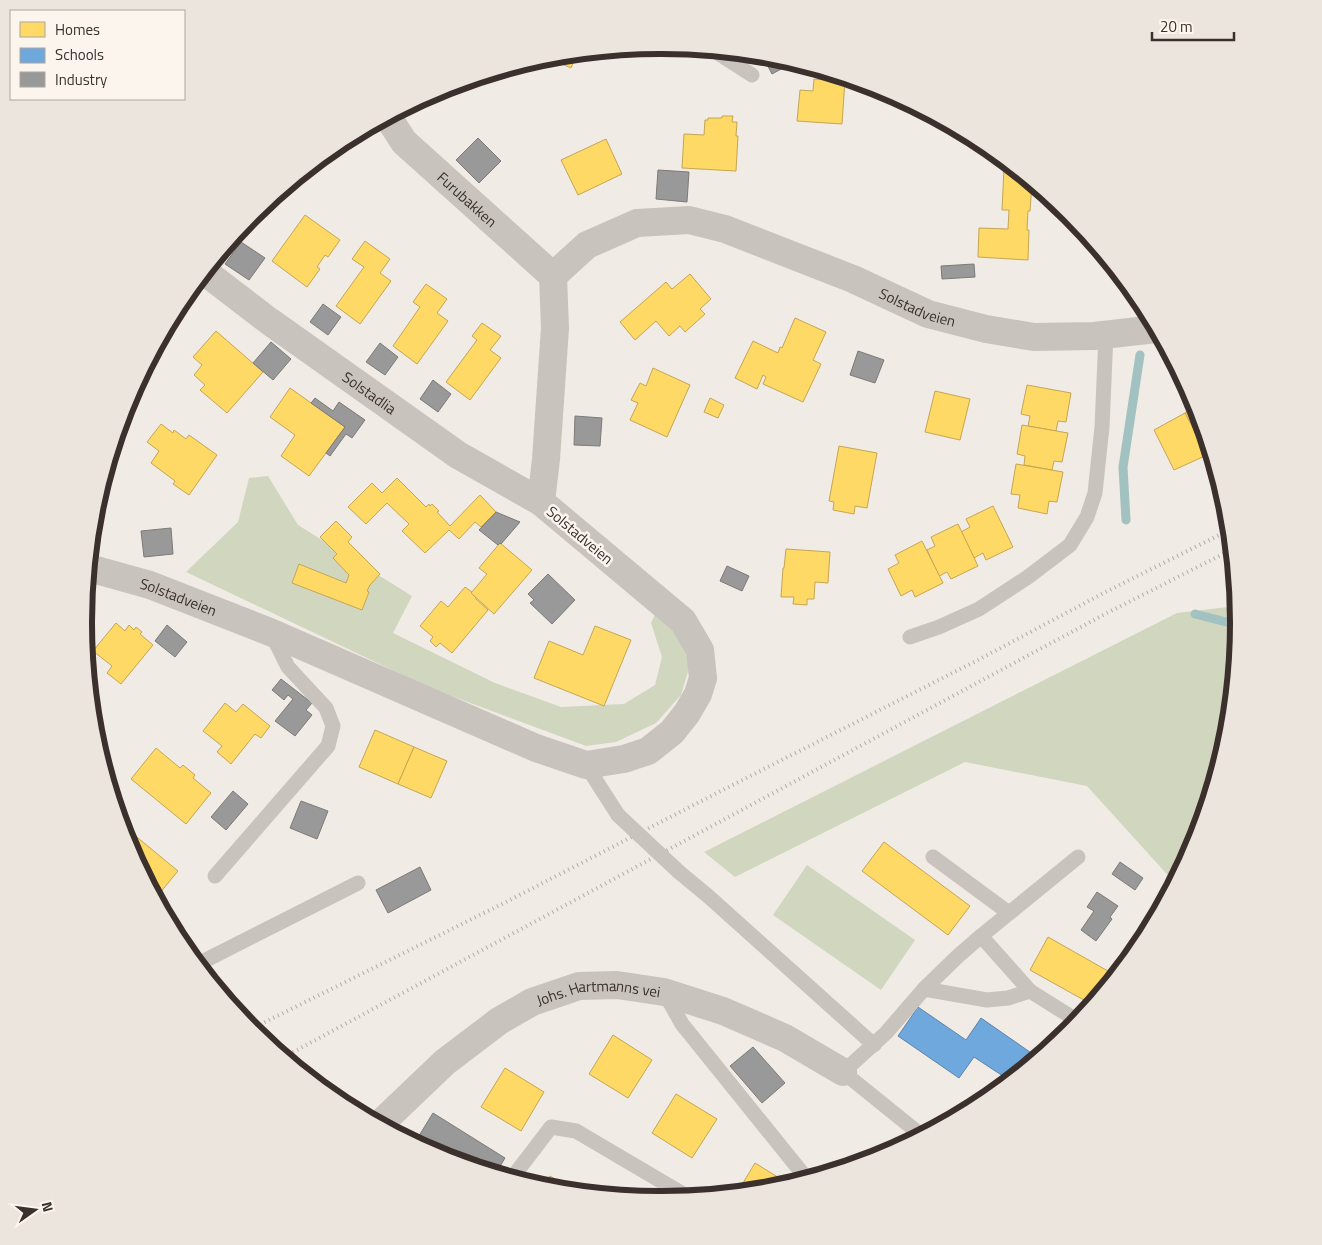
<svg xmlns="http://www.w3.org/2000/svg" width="1322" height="1245" viewBox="0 0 1322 1245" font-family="'Titillium Web',sans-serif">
	<rect width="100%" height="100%" fill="#f0ebe5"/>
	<g fill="#d1d6bf">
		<polygon points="268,476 298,525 412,596 393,633 495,683 561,707 624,704 655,685 662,657 651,623 658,608 684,630 691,661 681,695 656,723 616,742 586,746 430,688 186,572 238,522 249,478"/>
		<polygon points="1237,606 1238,623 1227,735 1211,790 1207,793 1209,796 1194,844 1174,882 1087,786 965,762 735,877 704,852 1177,613"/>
		<polygon points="807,865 915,940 881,990 773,915"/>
	</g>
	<g fill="#ffd966" stroke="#c4a654">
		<polygon points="577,53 571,68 546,57 549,56"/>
		<polygon points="814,79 838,81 838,79 845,80 842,124 797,121 800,90 813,91"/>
		<polygon points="722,116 733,116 732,122 737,122 736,136 738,136 736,171 682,168 684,134 704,135 705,120 708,120 708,118 722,118"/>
		<polygon points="606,139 622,174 578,195 561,160"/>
		<polygon points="1006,162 1032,183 1030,211 1028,211 1027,230 1029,230 1028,260 978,257 979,228 1008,229 1009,210 1002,210 1004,168 1006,169"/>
		<polygon points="305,215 340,240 328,257 325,255 317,267 320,269 307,287 272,261"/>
		<polygon points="365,241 390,259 380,273 391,281 360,324 336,306 364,267 352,259"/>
		<polygon points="690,274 711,299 700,309 705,314 685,332 680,326 669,336 656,321 635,340 620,322 666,282 672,289"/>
		<polygon points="426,284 447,299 437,313 448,321 417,364 393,346 420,307 413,302"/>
		<polygon points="795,318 826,332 813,360 821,364 803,402 763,384 766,377 763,375 757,389 735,378 753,341 778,353 780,347 782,348"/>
		<polygon points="482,323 501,336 490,350 501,358 470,400 446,382 477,340 472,336"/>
		<polygon points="216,331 263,372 227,413 200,390 205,385 194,375 202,365 193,357"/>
		<polygon points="653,368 690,385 667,437 630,420 638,403 631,400 640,383 646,386"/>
		<polygon points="1027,385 1071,393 1066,422 1058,421 1056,431 1028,426 1030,416 1021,414"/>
		<polygon points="290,388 345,427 309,476 281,456 295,435 270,417"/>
		<polygon points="935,391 970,399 960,440 925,432"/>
		<polygon points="710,398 724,405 718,418 704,412"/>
		<polygon points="1196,407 1212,460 1210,461 1185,413"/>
		<polygon points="1185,413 1207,455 1174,470 1154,430"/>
		<polygon points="161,424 173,433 174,430 186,439 189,435 217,455 189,495 173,484 175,481 151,463 159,451 147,442"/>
		<polygon points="1022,425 1068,433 1062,462 1054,461 1052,470 1024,465 1025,456 1017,454"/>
		<polygon points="839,446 877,453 867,508 855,506 854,514 833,510 834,502 829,501"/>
		<polygon points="1016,464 1063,472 1057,502 1049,501 1047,514 1018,508 1020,495 1011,494"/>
		<polygon points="397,478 426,507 429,504 430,506 432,504 439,511 437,512 450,526 480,495 496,512 481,527 475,522 459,539 449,530 425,553 402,531 409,524 387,503 366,524 348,507 372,483 382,493"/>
		<polygon points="993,506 1013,547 986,560 983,553 974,558 961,532 970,527 966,519"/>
		<polygon points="336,521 352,537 348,542 380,574 370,585 367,591 369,592 362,610 292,583 299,564 346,583 349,575 333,558 337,554 320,537"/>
		<polygon points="958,524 978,566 951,579 947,572 939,576 927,550 935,546 931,537"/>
		<polygon points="922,541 943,583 915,597 912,590 901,596 888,569 899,563 895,555"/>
		<polygon points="500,543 532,570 494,614 471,593 487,574 479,568"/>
		<polygon points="786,549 830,552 828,583 815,582 814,599 807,599 807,605 793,604 794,597 781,597 783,568 784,568"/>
		<polygon points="465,587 472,592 471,593 476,598 476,599 488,610 452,653 440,643 436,647 430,641 433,637 420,626 441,601 448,607"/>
		<polygon points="116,623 125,631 129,625 134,630 136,627 142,632 140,634 153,645 121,684 107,673 112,666 93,651"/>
		<polygon points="595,626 631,640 604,706 534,678 549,641 583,655"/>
		<polygon points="225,703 236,712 243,704 270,726 261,738 255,734 231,764 217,752 222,746 203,731"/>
		<polygon points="375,730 414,747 398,784 359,767"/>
		<polygon points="414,747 447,761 431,798 398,784"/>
		<polygon points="156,748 180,768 183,765 195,775 193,778 211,793 186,824 131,779"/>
		<polygon points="121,824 178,871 159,894 151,887 127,843"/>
		<polygon points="884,842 970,906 948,935 862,871"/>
		<polygon points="1048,937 1115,975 1091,1004 1030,970"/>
		<polygon points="613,1035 652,1060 628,1098 589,1074"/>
		<polygon points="505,1068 544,1092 521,1131 481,1107"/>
		<polygon points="676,1094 717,1119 692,1158 652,1133"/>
		<polygon points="755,1163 789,1184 773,1189 737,1193"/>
		<polygon points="550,1176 574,1191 543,1187"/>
	</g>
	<polygon fill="#6fa8dc" stroke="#5f84a7" points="918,1007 966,1040 981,1018 1037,1057 1009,1080 974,1057 959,1078 898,1036"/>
	<g fill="#999" stroke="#7d7a78">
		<polygon points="762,55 774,56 794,62 772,74"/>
		<polygon points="478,138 501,161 479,183 456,160"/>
		<polygon points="658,170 689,172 687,202 656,199"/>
		<polygon points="241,242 265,258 249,280 225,264"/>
		<polygon points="974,264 975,277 942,279 941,266"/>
		<polygon points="323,304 341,317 328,335 310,322"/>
		<polygon points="271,342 291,359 273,380 253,363"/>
		<polygon points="380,343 398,357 385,375 366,362"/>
		<polygon points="858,351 884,360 875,383 850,375"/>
		<polygon points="433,380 451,394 438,412 420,399"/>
		<polygon points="315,398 333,411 339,402 365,420 352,438 346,434 330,456 326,453 345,427 311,403"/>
		<polygon points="575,416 602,418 600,446 574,445"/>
		<polygon points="496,512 520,522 501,544 500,543 498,545 479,530"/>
		<polygon points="171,528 173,554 144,557 141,531"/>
		<polygon points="727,566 749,576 742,591 720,581"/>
		<polygon points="548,574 575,600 552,624 530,603 534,600 528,594"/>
		<polygon points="167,625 187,642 175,657 155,641"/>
		<polygon points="281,679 312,703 306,710 312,715 295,736 275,721 293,699 288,695 284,700 272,690"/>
		<polygon points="233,791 248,804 226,830 211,817"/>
		<polygon points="301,801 328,811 317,839 290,828"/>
		<polygon points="1120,862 1143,878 1135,890 1112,874"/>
		<polygon points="420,867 431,890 388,913 376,890"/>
		<polygon points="1097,892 1118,906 1110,917 1112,919 1096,941 1081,930 1094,911 1087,907"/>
		<polygon points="753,1047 785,1083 762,1103 730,1066"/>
		<polygon points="433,1113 505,1158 496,1173 447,1158 417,1139"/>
	</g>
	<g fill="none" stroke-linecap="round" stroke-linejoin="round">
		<g stroke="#a1c2c1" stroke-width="9">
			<polyline points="1126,520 1123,467 1140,355"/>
			<polyline points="1195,614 1238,625"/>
		</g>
		<g stroke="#c9c3be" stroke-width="15">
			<polyline points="713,50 752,75"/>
			<polyline points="910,637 939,627 979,609 1028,577 1070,545 1087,517 1095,493 1102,427 1106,335"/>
			<polyline points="586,765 618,815"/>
			<polyline points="933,857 1009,913"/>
			<polyline points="679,872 708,896 874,1045"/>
			<polyline points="215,876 328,746 333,726 326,708 288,667 271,633"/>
			<polyline points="981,936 1030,991 1078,1021"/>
			<polyline points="198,964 358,883"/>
			<polyline points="924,989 987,1000 1008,998 1030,991"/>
			<polyline points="664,992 682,1024 807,1179"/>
			<polyline points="921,1135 843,1072 886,1033 924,989 958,956 981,936 1078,857"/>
			<polyline points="512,1178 551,1127 576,1131 688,1197"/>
		</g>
		<g stroke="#c9c3be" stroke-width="28">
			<path id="s1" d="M388,117L404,142L553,276"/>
			<path id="s2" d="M205,272L269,321L458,455L541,502"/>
			<path id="s3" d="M89,568L150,585L270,632L536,748L586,765L624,759L648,751L672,732L687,713L698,694L703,678L700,650L683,621L541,502L546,459L555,328L553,276L587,245L637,223L689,220L725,229L853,279L928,314L986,329L1034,337L1094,336L1156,329"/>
			<path id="s4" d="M380,1124L445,1062L499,1021L532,1002L579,986L617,985L664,992L723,1011L785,1038L843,1072"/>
		</g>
		<g stroke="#b1aca8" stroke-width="4" stroke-dasharray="1 4" stroke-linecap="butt">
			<polyline points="251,1029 506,902 715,794 978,660 1098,596 1229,530"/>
			<polyline points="284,1057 988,677 1107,613 1231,550"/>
		</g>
		<polyline stroke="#c9c3be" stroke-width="15" points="618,815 679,872"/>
	</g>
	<g text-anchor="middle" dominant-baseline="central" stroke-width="5" stroke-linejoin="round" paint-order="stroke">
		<g font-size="15" fill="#3b302b" stroke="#fbf5ee">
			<text stroke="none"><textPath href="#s1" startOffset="115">Furubakken</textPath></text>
			<text stroke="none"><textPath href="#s3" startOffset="1564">Solstadveien</textPath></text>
			<text stroke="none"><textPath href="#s2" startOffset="204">Solstadlia</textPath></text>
			<text transform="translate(580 535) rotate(40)">Solstadveien</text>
			<text stroke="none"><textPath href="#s3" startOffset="94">Solstadveien</textPath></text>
			<text stroke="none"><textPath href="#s4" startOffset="264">Johs. Hartmanns vei</textPath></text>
		</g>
	</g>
	<path d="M0 0H1322V1245H0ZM660 54H662A568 568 0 0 1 1230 622V623A568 568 0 0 1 662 1191H660A568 568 0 0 1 92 623V622A568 568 0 0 1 660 54Z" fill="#ece5de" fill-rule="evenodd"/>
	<path fill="none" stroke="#3b302b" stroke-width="6" d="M660 54H662A568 568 0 0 1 1230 622V623A568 568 0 0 1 662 1191H660A568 568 0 0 1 92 623V622A568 568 0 0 1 660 54Z"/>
	<rect x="10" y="10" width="175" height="90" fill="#fbf5ee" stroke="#aea6a0"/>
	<rect x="20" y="22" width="25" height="15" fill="#ffd966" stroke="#aea6a0"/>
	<text x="55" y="35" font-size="15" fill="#3b302b">Homes</text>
	<rect x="20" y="48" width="25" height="15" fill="#6fa8dc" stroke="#aea6a0"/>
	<text x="55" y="60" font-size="15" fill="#3b302b">Schools</text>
	<rect x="20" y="72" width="25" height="15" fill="#999999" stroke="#aea6a0"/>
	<text x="55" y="85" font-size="15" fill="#3b302b">Industry</text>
	<g transform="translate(35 1210) rotate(76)" stroke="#fbf5ee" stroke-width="4" paint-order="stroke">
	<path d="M0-4L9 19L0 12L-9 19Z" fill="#3b302b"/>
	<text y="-8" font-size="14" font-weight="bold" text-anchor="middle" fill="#3b302b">N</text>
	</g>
	<path d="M1152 32v8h82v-8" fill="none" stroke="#3b302b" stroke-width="2.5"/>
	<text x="1160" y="32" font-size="15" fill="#3b302b" stroke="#fbf5ee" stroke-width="4" paint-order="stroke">20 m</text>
</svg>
